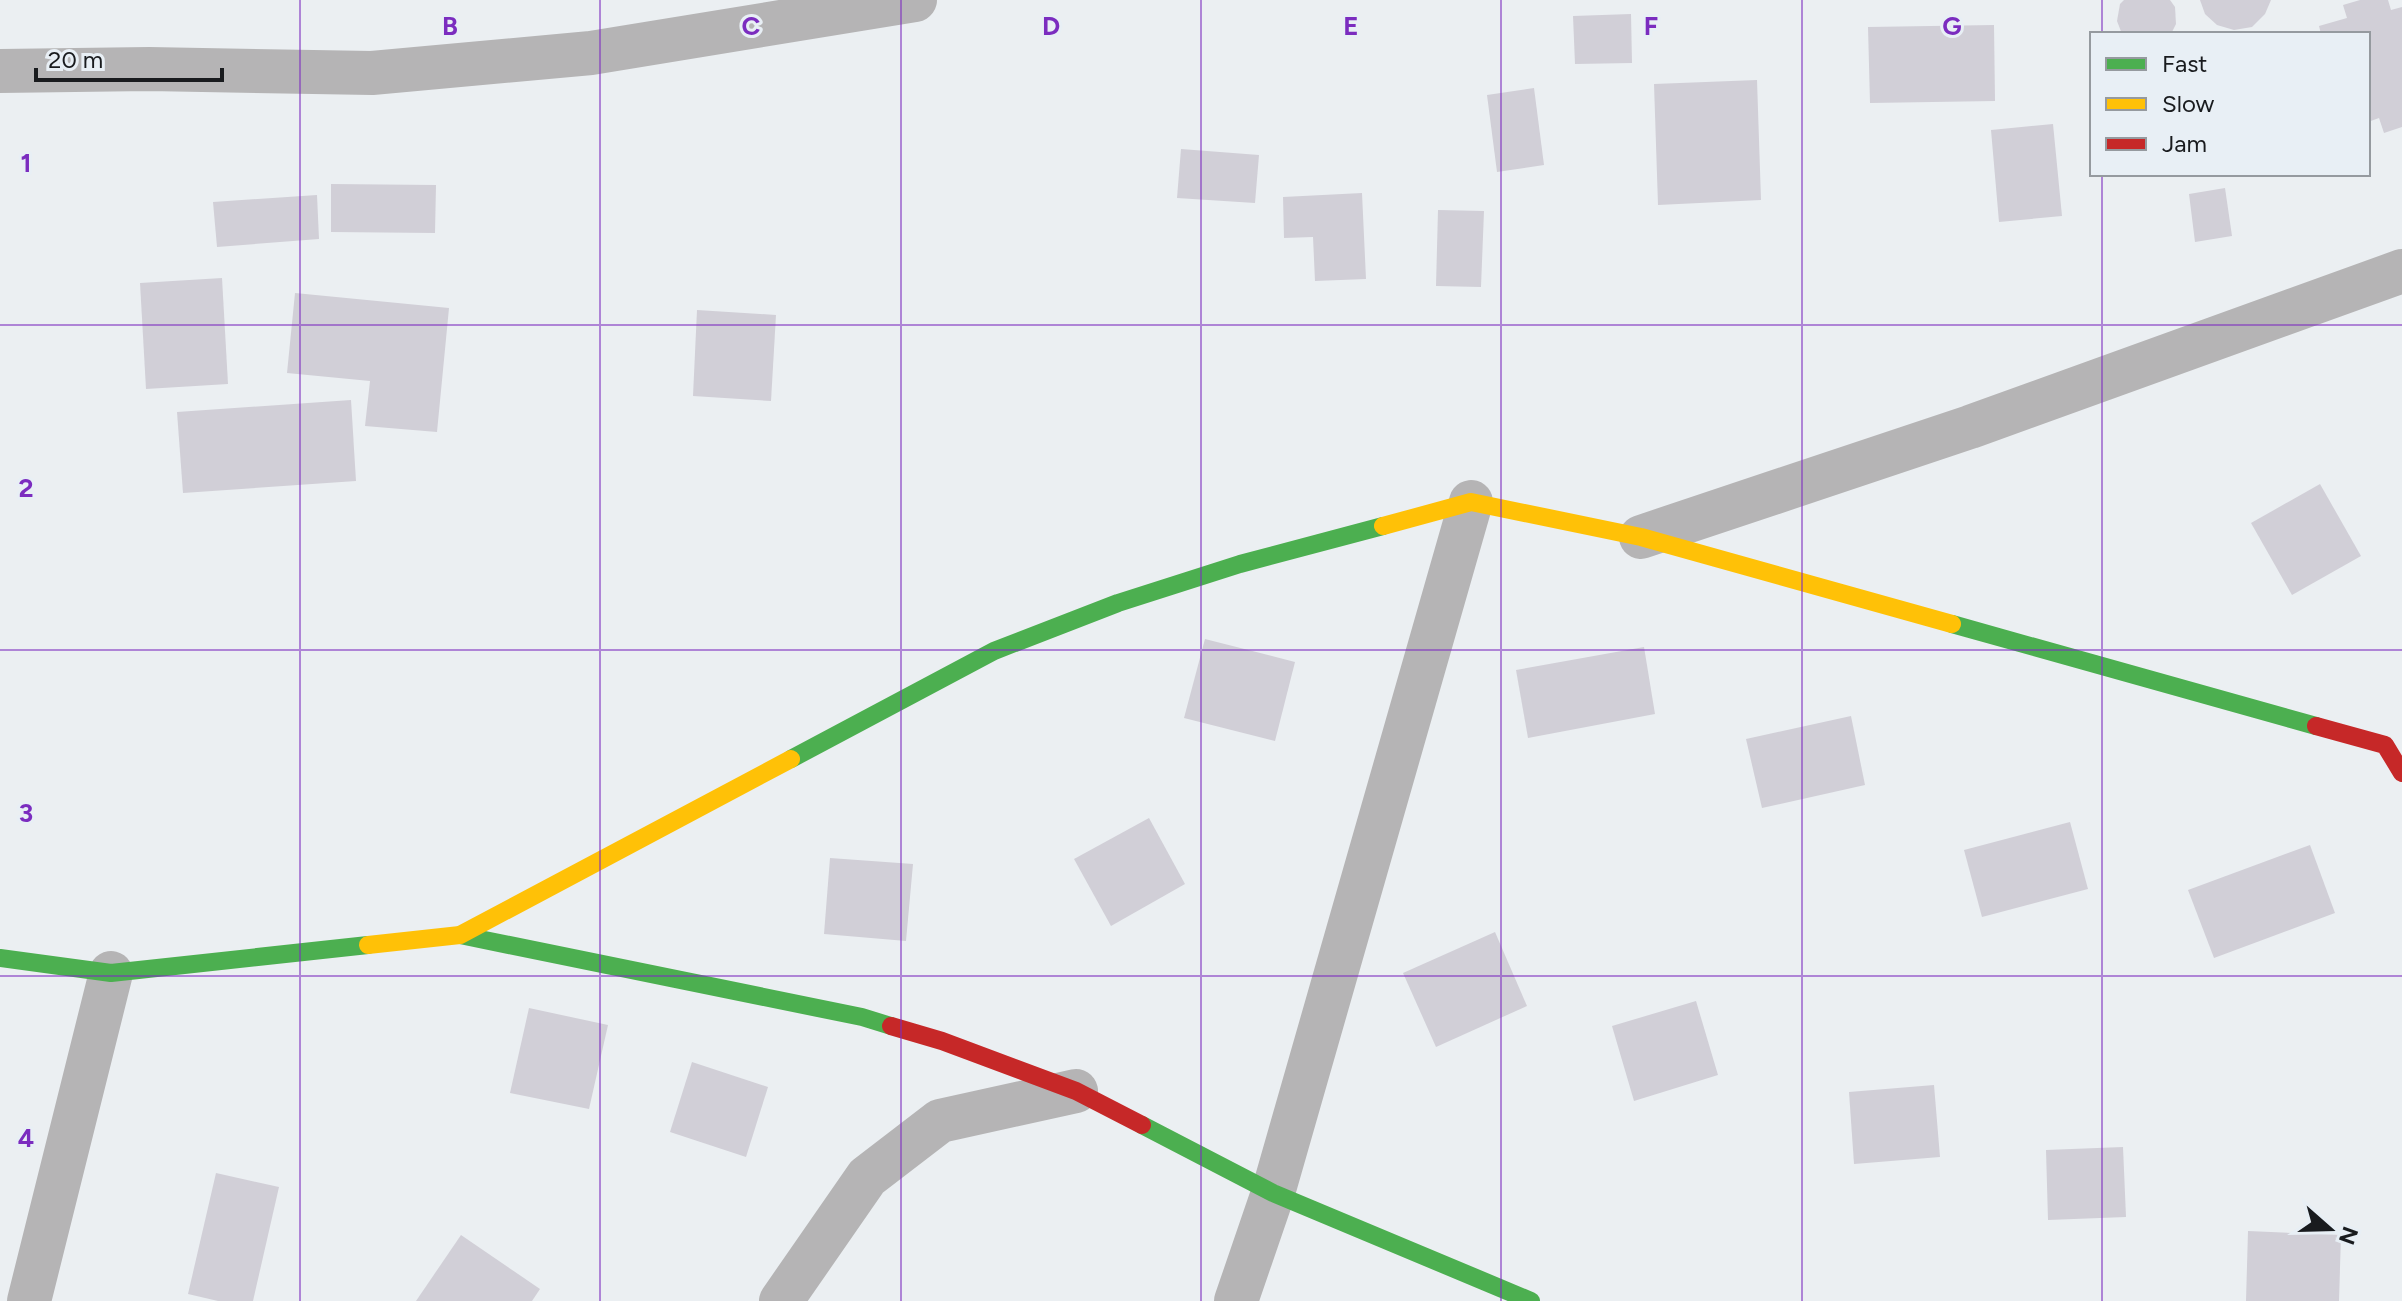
<svg xmlns="http://www.w3.org/2000/svg" width="2402" height="1301" viewBox="0 0 2402 1301" font-family="Figtree,sans-serif">
	<rect width="100%" height="100%" fill="#ebeff2"/>
	<g fill="#d1cfd7">
		<polygon points="2124,0 2170,0 2175,7 2176,24 2171,34 2122,34 2117,21 2120,4"/>
		<polygon points="2200,0 2271,0 2265,14 2252,27 2234,30 2217,25 2205,14"/>
		<polygon points="2360,0 2388,0 2391,10 2402,7 2402,127 2384,133 2379,118 2368,122 2368,34 2321,34 2319,26 2347,18 2343,5"/>
		<polygon points="1631,14 1632,63 1575,64 1573,16"/>
		<polygon points="1994,25 1995,101 1870,103 1868,27"/>
		<polygon points="1757,80 1761,200 1658,205 1654,84"/>
		<polygon points="1534,88 1544,165 1497,172 1487,95"/>
		<polygon points="2053,124 2062,216 1999,222 1991,130"/>
		<polygon points="1181,149 1259,155 1255,203 1177,198"/>
		<polygon points="331,184 436,185 435,233 331,232"/>
		<polygon points="2225,188 2232,236 2195,242 2189,194"/>
		<polygon points="1362,193 1366,279 1315,281 1313,237 1284,238 1283,197"/>
		<polygon points="317,195 319,239 217,247 213,202"/>
		<polygon points="1438,210 1484,211 1481,287 1436,286"/>
		<polygon points="222,278 228,384 146,389 140,283"/>
		<polygon points="295,293 449,308 437,432 365,426 370,381 287,373"/>
		<polygon points="697,310 776,315 771,401 693,396"/>
		<polygon points="351,400 356,481 183,493 177,412"/>
		<polygon points="2320,484 2361,556 2292,595 2251,523"/>
		<polygon points="1205,639 1295,662 1275,741 1184,718"/>
		<polygon points="1644,647 1655,714 1528,738 1516,670"/>
		<polygon points="1851,716 1865,785 1762,808 1746,739"/>
		<polygon points="1149,818 1185,884 1111,926 1074,859"/>
		<polygon points="2070,822 2088,889 1982,917 1964,850"/>
		<polygon points="2310,845 2335,913 2214,958 2188,890"/>
		<polygon points="830,858 913,864 906,941 824,934"/>
		<polygon points="1495,932 1527,1006 1436,1047 1403,973"/>
		<polygon points="1696,1001 1718,1075 1634,1101 1612,1026"/>
		<polygon points="529,1008 608,1025 589,1109 510,1093"/>
		<polygon points="692,1062 768,1087 746,1157 670,1132"/>
		<polygon points="1934,1085 1940,1157 1854,1164 1849,1092"/>
		<polygon points="2123,1147 2126,1217 2048,1220 2046,1150"/>
		<polygon points="216,1173 279,1187 253,1301 218,1301 188,1294"/>
		<polygon points="2248,1231 2341,1235 2339,1301 2246,1301"/>
		<polygon points="461,1235 540,1289 532,1301 416,1301"/>
	</g>
	<g fill="none" stroke-linecap="round" stroke-linejoin="round">
		<g stroke="#b5b4b5" stroke-width="44">
			<polyline points="0,71 149,69 372,73 591,53 915,0"/>
			<polyline points="1641,537 1970,427 2402,271"/>
			<polyline points="29,1301 111,973"/>
			<polyline points="781,1301 867,1177 940,1121 1076,1091"/>
			<polyline points="1236,1301 1273,1193 1471,502"/>
		</g>
		<g stroke="#4caf50" stroke-width="18">
			<polyline points="1952,624 2316,726"/>
			<polyline points="791,759 994,651 1118,603 1240,564 1383,526"/>
			<polyline points="460,935 862,1017 891,1026"/>
			<polyline points="0,958 111,973 368,945"/>
			<polyline points="1142,1125 1273,1193 1531,1301"/>
		</g>
		<g stroke="#ffc107" stroke-width="18">
			<polyline points="1383,526 1471,502 1641,537 1952,624"/>
			<polyline points="368,945 460,935 791,759"/>
		</g>
		<g stroke="#c62828" stroke-width="18">
			<polyline points="2316,726 2385,745 2402,773"/>
			<polyline points="891,1026 942,1041 1076,1091 1142,1125"/>
		</g>
	</g>
	<path fill="none" stroke="#7b2cbf" stroke-width="2" stroke-opacity="0.55" d="M300,0V1301M600,0V1301M901,0V1301M1201,0V1301M1501,0V1301M1802,0V1301M2102,0V34M2102,174V1301M0,325H2402M0,650H2402M0,976H2402"/>
	<g font-size="26" text-anchor="middle" font-weight="bold" fill="#7b2cbf" stroke="#e8eff5" stroke-width="6" stroke-linejoin="round" paint-order="stroke">
		<text x="450" y="35">B</text>
		<text x="751" y="35">C</text>
		<text x="1051" y="35">D</text>
		<text x="1351" y="35">E</text>
		<text x="1651" y="35">F</text>
		<text x="1952" y="35">G</text>
		<text x="26" y="172">1</text>
		<text x="26" y="497">2</text>
		<text x="26" y="822">3</text>
		<text x="26" y="1147">4</text>
	</g>
	<rect x="2090" y="32" width="280" height="144" fill="#e8eff5" stroke="#959a9f" stroke-width="2"/>
	<rect x="2106" y="58" width="40" height="12" fill="#4caf50" stroke="#959a9f" stroke-width="2"/>
	<text x="2162" y="72" font-size="24" fill="#191b1e">Fast</text>
	<rect x="2106" y="98" width="40" height="12" fill="#ffc107" stroke="#959a9f" stroke-width="2"/>
	<text x="2162" y="112" font-size="24" fill="#191b1e">Slow</text>
	<rect x="2106" y="138" width="40" height="12" fill="#c62828" stroke="#959a9f" stroke-width="2"/>
	<text x="2162" y="152" font-size="24" fill="#191b1e">Jam</text>
	<g transform="translate(2330 1229) rotate(110)" stroke="#e8eff5" stroke-width="6" paint-order="stroke">
	<path d="M0-6L14 30L0 20L-14 30Z" fill="#191b1e"/>
	<text y="-12" font-size="22" font-weight="bold" text-anchor="middle" fill="#191b1e">N</text>
	</g>
	<path d="M36 68v12h186v-12" fill="none" stroke="#191b1e" stroke-width="4"/>
	<text x="48" y="68" font-size="24" fill="#191b1e" stroke="#e8eff5" stroke-width="6" paint-order="stroke">20 m</text>
</svg>
